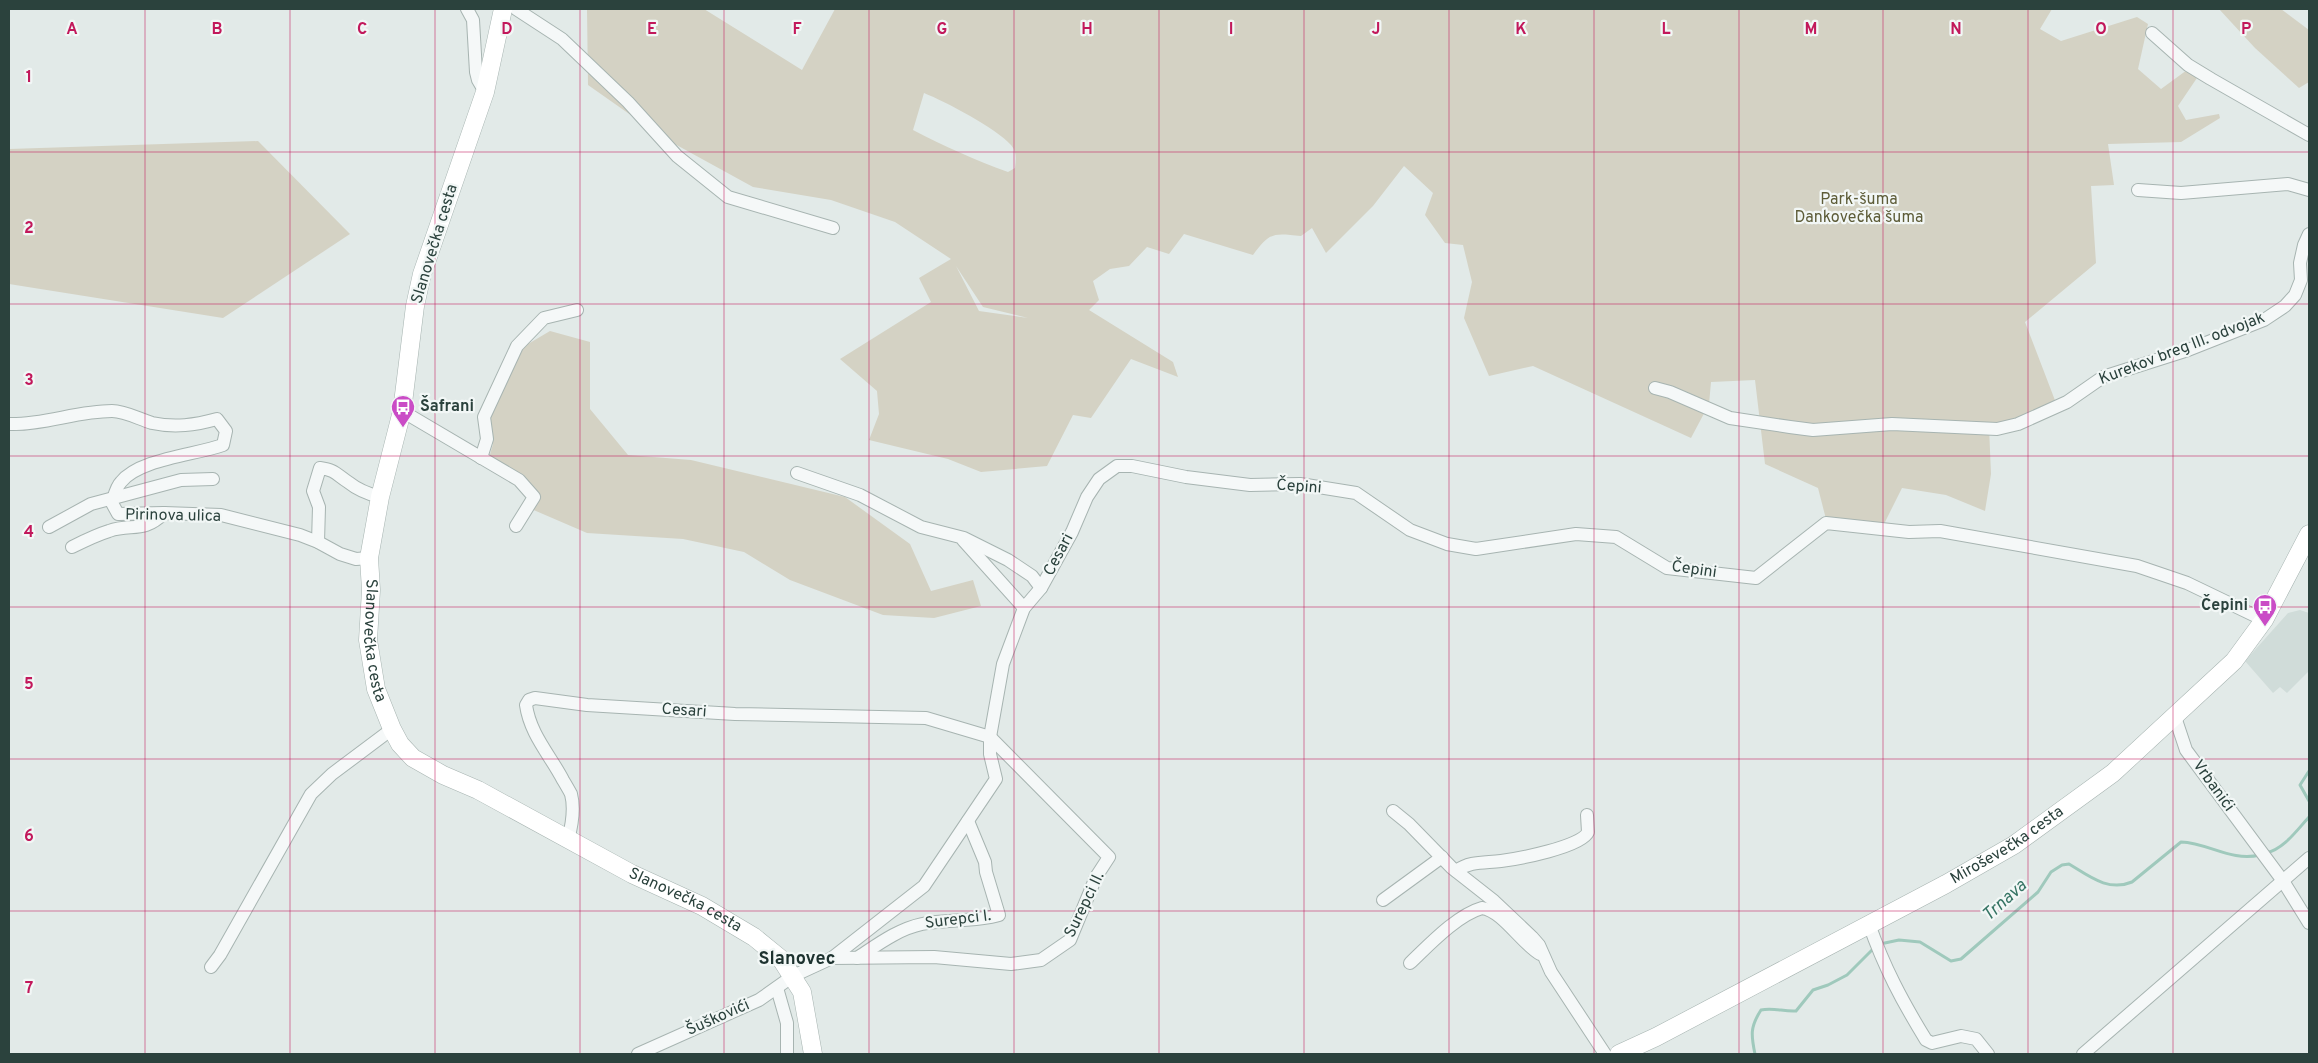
<svg xmlns="http://www.w3.org/2000/svg" width="2318" height="1063" viewBox="0 0 2318 1063" font-family="Overpass,sans-serif">
	<rect width="100%" height="100%" fill="#e2eae8"/>
	<polygon fill="#d0dcd9" points="2300,610 2309,613 2309,671 2287,693 2280,687 2273,693 2245,661 2288,613"/>
	<g fill="#d4d2c4" fill-rule="evenodd">
		<path d="M587,9H704L802,70L835,9H2052L2040,29L2061,41L2137,17L2148,24L2138,69L2161,89L2187,70L2199,75L2178,106L2186,120L2219,114L2220,118L2181,142L2108,144L2114,185L2091,186L2096,263L2025,322L2056,403L2028,415L1989,427L1991,474L1985,511L1946,495L1902,488L1883,526L1826,519L1818,488L1765,464L1755,380L1711,382L1709,404L1691,438L1533,366L1489,376L1464,318L1472,282L1463,245L1445,243L1425,215L1433,193L1404,166L1373,206L1326,253L1312,228L1301,236C1273,233 1270,232 1253,255L1184,234L1169,254L1147,247L1129,266L1110,269L1093,281L1099,300L1089,310L1173,362L1178,377L1131,359L1091,418L1073,415L1047,466L981,472L948,459L869,440L879,414L877,391L840,359L931,302L919,278L951,259L895,222L831,200L753,187L662,137L588,85ZM924,93C946,102 996,128 1011,145C1017,152 1016,159 1015,168L1008,172C975,160 944,146 913,130ZM956,266L983,307L1028,318L979,311Z"/>
		<polygon points="2219,9 2281,9 2309,30 2309,82 2299,88 2255,48"/>
		<polygon points="258,141 350,234 223,318 9,284 9,149"/>
		<polygon points="550,331 590,342 590,409 628,455 691,460 845,497 910,544 931,591 973,580 981,606 934,618 883,615 790,580 744,552 683,539 587,533 529,508 541,498 524,477 489,458 493,444 489,418 523,347"/>
	</g>
	<g fill="none" stroke-linecap="round" stroke-linejoin="round">
		<g stroke="#9fc9bc" stroke-width="3">
			<polyline points="2309,771 2300,785 2309,801"/>
			<path d="M2266,853C2284,849 2297,830 2309,817"/>
			<path d="M1880,944L1899,940L1920,942L1951,961L1961,959L2038,892L2051,872L2062,865L2069,864C2089,876 2108,892 2132,882L2181,842C2209,843 2231,862 2260,855"/>
			<path d="M1755,1054C1751,1035 1750,1027 1761,1010C1773,1007 1784,1012 1796,1011L1813,990L1828,985L1847,975L1875,947"/>
		</g>
		<g stroke="#a7b4b1" stroke-width="14">
			<g id="street">
				<polyline points="467,9 473,20 476,72 478,80 485,92"/>
				<polyline points="516,9 562,39 628,102 677,156 728,197 833,228"/>
				<polyline points="2152,33 2188,65 2211,79 2309,135"/>
				<polyline points="2138,190 2181,193 2288,184 2309,190"/>
				<polyline points="1655,388 1670,392 1730,418 1790,427 1813,430 1892,424 1997,429 2018,424 2067,402 2103,377 2188,350 2264,320 2285,306 2295,295 2301,280 2300,263 2304,245 2309,234"/>
				<polyline points="402,411 519,480 534,497 516,526"/>
				<path d="M9,424C44,425 77,411 112,411C125,411 139,419 152,423C175,428 195,425 217,419L226,431L223,445C195,455 139,459 121,482C116,487 114,497 112,503L118,514L164,513L221,515L300,535L318,542L340,554L356,559L369,558"/>
				<polyline points="481,458 487,439 484,417 517,346 544,318 577,310"/>
				<polyline points="797,473 860,495 921,527 964,538 1008,560 1032,576 1041,588"/>
				<polyline points="49,527 91,504 181,480 213,479"/>
				<polyline points="963,540 1024,608"/>
				<path d="M318,542L319,507L313,491L320,468C335,470 336,474 348,482C358,490 368,494 380,497"/>
				<path d="M72,547C84,541 96,535 109,531C132,523 143,534 164,513"/>
				<polyline points="2175,717 2186,750 2283,881 2309,923"/>
				<polyline points="1393,811 1409,824 1452,868 1494,901 1532,937 1539,945 1551,972 1605,1054"/>
				<path d="M568,840C572,825 575,809 571,794C569,790 566,785 563,780C550,755 530,734 526,705L529,700L535,698L587,705L735,714L926,718L990,737L1109,857L1096,877L1070,940L1041,960L1011,964L934,957L832,958"/>
				<path d="M1456,871C1470,861 1484,863 1501,861C1517,859 1582,847 1588,832L1587,815"/>
				<polyline points="1383,900 1442,857"/>
				<path d="M1869,924C1884,967 1902,1001 1926,1040L1932,1043L1961,1036L1976,1039L1988,1054"/>
				<path d="M857,958C877,945 898,929 922,924C948,919 974,922 999,915L986,872L985,862L968,821"/>
				<path d="M1410,963C1429,945 1457,915 1482,908C1503,911 1521,943 1540,954"/>
				<polyline points="211,967 220,955 311,794 332,774 392,729"/>
				<polyline points="777,988 787,1023 787,1054"/>
				<polyline points="638,1054 759,1000 793,976 832,958 924,886 996,779 990,754 990,737 1003,664 1024,608 1041,588 1072,532 1087,497 1099,479 1117,466 1132,466 1186,477 1250,485 1300,484 1356,493 1410,530 1447,544 1476,549 1576,534 1616,537 1667,568 1756,578 1826,523 1909,532 1940,531 2137,566 2187,583 2264,620"/>
				<polyline points="2083,1054 2309,858"/>
			</g>
		</g>
		<g stroke="#a7b4b1" stroke-width="19">
			<g id="secondary">
				<path id="s1" d="M503,9L485,92L422,274L415,306L402,411L380,497L369,558L371,590L368,640L376,689L392,729L400,744L413,758L443,775L478,790L632,874L702,906L754,937L781,959L802,992L813,1054"/>
				<path id="s2" d="M1619,1054L1656,1037L1946,884L2014,845L2113,773L2234,661L2264,620L2309,534"/>
			</g>
		</g>
		<use href="#street" stroke="#f5f8f8" stroke-width="12"/>
		<use href="#secondary" stroke="#fff" stroke-width="18"/>
	</g>
	<path fill="none" stroke="#c2185b" stroke-width="1" stroke-opacity="0.55" d="M145,9V1054M290,9V1054M435,9V1054M580,9V1054M724,9V1054M869,9V1054M1014,9V1054M1159,9V1054M1304,9V1054M1449,9V1054M1594,9V1054M1739,9V1054M1883,9V1054M2028,9V1054M2173,9V1054M9,152H2309M9,304H2309M9,456H2309M9,607H2309M9,759H2309M9,911H2309"/>
	<defs>
		<g id="bus-pin" transform="scale(1.25)"><path d="M0 17L-7.5 6A9.5 9.5 0 1 1 7.5 6Z" fill="#ca4cc6" stroke="#f2f7f6"/><path d="M-5-6H5V4H4V6H2V4H-2V6H-4V4H-5ZM-3.5-4V0h7V-4ZM-3.5 1.2v1.5H-2V1.2ZM2 1.2v1.5H3.5V1.2Z" fill="#fff"/></g>
	</defs>
	<g fill-rule="evenodd">
		<use href="#bus-pin" x="403" y="407"/>
		<use href="#bus-pin" x="2265" y="606"/>
	</g>
	<g text-anchor="middle" dominant-baseline="central" stroke-width="4.5" stroke-linejoin="round" paint-order="stroke">
		<g font-size="16" fill="#5d5c38" stroke="#f2f7f6">
			<text x="1859" y="200">Park-šuma<tspan x="1859" dy="18">Dankovečka šuma</tspan></text>
		</g>
		<g font-size="16" fill="#2b423d" stroke="#f2f7f6">
			<text transform="translate(435 244) rotate(-73)">Slanovečka cesta</text>
			<text transform="translate(2182 349) rotate(-21)">Kurekov breg III. odvojak</text>
			<text transform="translate(1299 487) rotate(4)">Čepini</text>
			<text transform="translate(173 516) rotate(1)">Pirinova ulica</text>
			<text transform="translate(1059 555) rotate(-62)">Cesari</text>
			<text transform="translate(1694 570) rotate(8)">Čepini</text>
			<text stroke="none"><textPath href="#s1" startOffset="650">Slanovečka cesta</textPath></text>
			<text transform="translate(684 711) rotate(4)">Cesari</text>
			<text transform="translate(2213 786) rotate(54)">Vrbanići</text>
			<text stroke="none"><textPath href="#s2" startOffset="441">Miroševečka cesta</textPath></text>
			<text stroke="none"><textPath href="#s1" startOffset="1085">Slanovečka cesta</textPath></text>
			<text transform="translate(1085 905) rotate(-64)">Surepci II.</text>
			<text transform="translate(958 920) rotate(-7)">Surepci I.</text>
			<text transform="translate(718 1018) rotate(-24)">Šuškovići</text>
		</g>
		<g font-size="16" font-weight="bold" fill="#2b423d" stroke="#f2f7f6" text-anchor="start">
			<text x="420" y="407">Šafrani</text>
			<text x="2248" y="606" text-anchor="end">Čepini</text>
		</g>
		<g font-size="18" font-style="italic" fill="#367464" stroke="#f2f7f6">
			<text transform="translate(2005 901) rotate(-42)">Trnava</text>
		</g>
		<g font-size="18" font-weight="bold" fill="#1d322f" stroke="#f2f7f6">
			<text x="797" y="959">Slanovec</text>
		</g>
	</g>
	<g font-size="16" text-anchor="middle" font-weight="bold" fill="#c2185b" stroke="#f2f7f6" stroke-width="4.5" stroke-linejoin="round" paint-order="stroke">
		<text x="72" y="34">A</text>
		<text x="217" y="34">B</text>
		<text x="362" y="34">C</text>
		<text x="507" y="34">D</text>
		<text x="652" y="34">E</text>
		<text x="797" y="34">F</text>
		<text x="942" y="34">G</text>
		<text x="1087" y="34">H</text>
		<text x="1231" y="34">I</text>
		<text x="1376" y="34">J</text>
		<text x="1521" y="34">K</text>
		<text x="1666" y="34">L</text>
		<text x="1811" y="34">M</text>
		<text x="1956" y="34">N</text>
		<text x="2101" y="34">O</text>
		<text x="2246" y="34">P</text>
		<text x="29" y="82">1</text>
		<text x="29" y="233">2</text>
		<text x="29" y="385">3</text>
		<text x="29" y="537">4</text>
		<text x="29" y="689">5</text>
		<text x="29" y="841">6</text>
		<text x="29" y="993">7</text>
	</g>
	<rect width="2318" height="1063" fill="none" stroke="#2b423d" stroke-width="20"/>
</svg>
